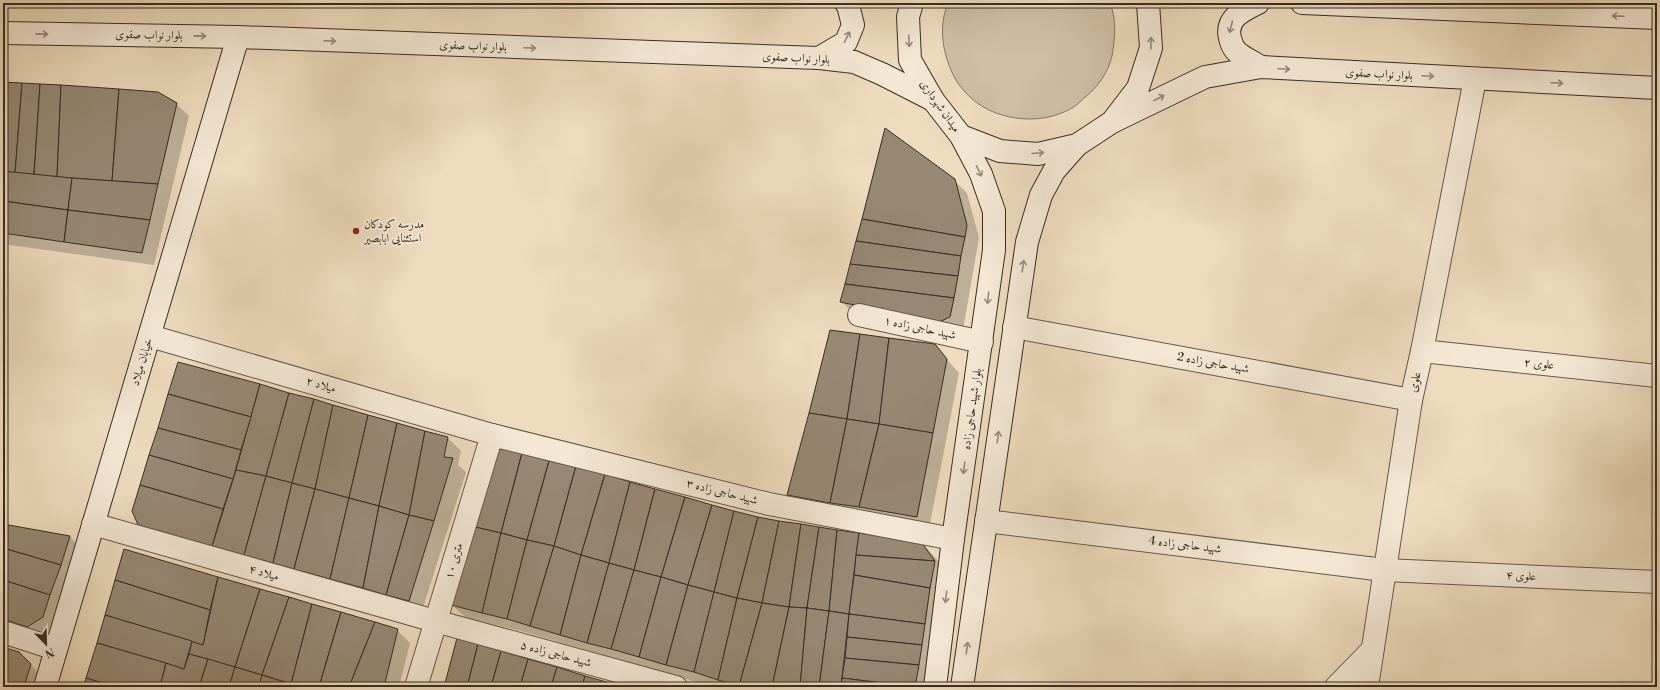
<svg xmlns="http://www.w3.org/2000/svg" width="1660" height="690" viewBox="0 0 1660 690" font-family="'Libre Bodoni',Amiri,serif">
	<rect width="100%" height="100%" fill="#eedcbe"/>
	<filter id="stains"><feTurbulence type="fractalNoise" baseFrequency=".005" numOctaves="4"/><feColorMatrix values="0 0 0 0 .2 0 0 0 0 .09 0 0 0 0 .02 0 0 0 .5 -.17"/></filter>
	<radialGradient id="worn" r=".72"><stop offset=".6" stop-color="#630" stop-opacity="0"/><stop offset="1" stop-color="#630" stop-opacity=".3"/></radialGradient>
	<path fill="#cfbea4" stroke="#847664" d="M948,3H1110C1117,20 1115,39 1112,56C1108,73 1097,88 1084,98C1080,102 1076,106 1072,108C1040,127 991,121 966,93C956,83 950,70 946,56C941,38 941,20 948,3Z"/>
	<g fill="#0003">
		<polygon points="3,83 176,104 189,116 154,265 3,244"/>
		<polygon points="954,180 967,193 979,238 963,330 854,314 841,301"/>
		<polygon points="934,345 959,373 929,529 801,508 788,495"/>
		<polygon points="179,363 448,438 461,451 458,465 466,472 421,614 152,538 139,525"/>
		<polygon points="497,449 576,467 757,518 922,544 935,557 947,575 930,687 713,687 521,631 465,617 452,605"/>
		<polygon points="3,525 70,537 83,550 56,630 41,639 3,627"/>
		<polygon points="125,551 397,630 410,643 399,687 84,687"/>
		<polygon points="3,648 19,653 43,678 41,687 3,687"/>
	</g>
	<g fill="#978874" stroke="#382d23">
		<polygon points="3,82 22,83 15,173 3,171"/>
		<polygon points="22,83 40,84 34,175 15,173"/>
		<polygon points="40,84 61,85 57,177 34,175"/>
		<polygon points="61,85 119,89 112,181 57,177"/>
		<polygon points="119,89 158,92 177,103 158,184 112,181"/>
		<polygon points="885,128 955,179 967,225 965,237 862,219"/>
		<polygon points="3,171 72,178 68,210 3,201"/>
		<polygon points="72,178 158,184 150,220 68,210"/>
		<polygon points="3,201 68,210 64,242 3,233"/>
		<polygon points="68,210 150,220 142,253 64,242"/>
		<polygon points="862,219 965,237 961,256 856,241"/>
		<polygon points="856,241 961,256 958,276 850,264"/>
		<polygon points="850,264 958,276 954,298 845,284"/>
		<polygon points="845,284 954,298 950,317 939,322 840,302"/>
		<polygon points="830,330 860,334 847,419 809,413"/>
		<polygon points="860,334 889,338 879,424 847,419"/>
		<polygon points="889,338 935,344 947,359 933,433 879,424"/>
		<polygon points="178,362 260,384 251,417 168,394"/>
		<polygon points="260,384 289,393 266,476 236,470"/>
		<polygon points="289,393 314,399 292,483 266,476"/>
		<polygon points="168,394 251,417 241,450 158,428"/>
		<polygon points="314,399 333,405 315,489 292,483"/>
		<polygon points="333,405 368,415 349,498 315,489"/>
		<polygon points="809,413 847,419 830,503 787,495"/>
		<polygon points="368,415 397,423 379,506 349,498"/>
		<polygon points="847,419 879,424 859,507 830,503"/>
		<polygon points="397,423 425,431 409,515 379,506"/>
		<polygon points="879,424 933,433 917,517 859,507"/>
		<polygon points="158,428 241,450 233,479 149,455"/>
		<polygon points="425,431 448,437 444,457 453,458 434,521 409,515"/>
		<polygon points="497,448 522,453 501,533 475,527"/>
		<polygon points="522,453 549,461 527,540 501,533"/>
		<polygon points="149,455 233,479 223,509 140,485"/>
		<polygon points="549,461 576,466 554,546 527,540"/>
		<polygon points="576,466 605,474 581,555 554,546"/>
		<polygon points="236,470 266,476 244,555 212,546"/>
		<polygon points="605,474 630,482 609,563 581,555"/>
		<polygon points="266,476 292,483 273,563 244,555"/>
		<polygon points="630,482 655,489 634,570 609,563"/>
		<polygon points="292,483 315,489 294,569 273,563"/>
		<polygon points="140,485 223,509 212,546 138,525 132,511"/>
		<polygon points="315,489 349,498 330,579 294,569"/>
		<polygon points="655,489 685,497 661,577 634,570"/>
		<polygon points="685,497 712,505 688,585 661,577"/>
		<polygon points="349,498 379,506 363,588 330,579"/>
		<polygon points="712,505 734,511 714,592 688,585"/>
		<polygon points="379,506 409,515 386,595 363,588"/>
		<polygon points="734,511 758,517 737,598 714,592"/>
		<polygon points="409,515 434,521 409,601 386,595"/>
		<polygon points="758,517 779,521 762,603 737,598"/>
		<polygon points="779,521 801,524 789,607 762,603"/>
		<polygon points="3,524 70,536 61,565 3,548"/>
		<polygon points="801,524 819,527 807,608 789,607"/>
		<polygon points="475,527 501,533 482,613 451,605"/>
		<polygon points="819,527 837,530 829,611 807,608"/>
		<polygon points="837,530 859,533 849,614 829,611"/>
		<polygon points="501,533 527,540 507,619 482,613"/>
		<polygon points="859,533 922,543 935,561 856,555"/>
		<polygon points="527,540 554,546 530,626 507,619"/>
		<polygon points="554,546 581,555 560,635 530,626"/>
		<polygon points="3,548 61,565 50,595 3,580"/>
		<polygon points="124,549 218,577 210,610 115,580"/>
		<polygon points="581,555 609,563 587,643 560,635"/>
		<polygon points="856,555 935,561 930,588 854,575"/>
		<polygon points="609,563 634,570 611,649 587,643"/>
		<polygon points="634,570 661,577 639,657 611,649"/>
		<polygon points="854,575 930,588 925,624 849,614"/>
		<polygon points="218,577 260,589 235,667 189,654 192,641 203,645"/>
		<polygon points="661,577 688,585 666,665 639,657"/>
		<polygon points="3,580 50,595 43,617 27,627 3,619"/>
		<polygon points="115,580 210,610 203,645 105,615"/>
		<polygon points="688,585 714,592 694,672 666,665"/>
		<polygon points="260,589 289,597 262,675 235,667"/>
		<polygon points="714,592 737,598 718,680 694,672"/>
		<polygon points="289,597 312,604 291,684 262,675"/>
		<polygon points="737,598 762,603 739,686 718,680"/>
		<polygon points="762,603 789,607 772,687 739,686"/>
		<polygon points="312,604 341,612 319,687 302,687 291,684"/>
		<polygon points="789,607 807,608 800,687 772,687"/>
		<polygon points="807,608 829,611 819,687 800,687"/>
		<polygon points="829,611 849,614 841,687 819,687"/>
		<polygon points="341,612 375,622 349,687 319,687"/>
		<polygon points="849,614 925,624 922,645 847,637"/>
		<polygon points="105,615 192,641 184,669 97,643"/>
		<polygon points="375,622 398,629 384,687 349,687"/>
		<polygon points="847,637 922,645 919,665 845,658"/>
		<polygon points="457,638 478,644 467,687 444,687"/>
		<polygon points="97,643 166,663 160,687 116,687 86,678"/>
		<polygon points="478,644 501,651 491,687 467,687"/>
		<polygon points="3,647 19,652 31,664 24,687 11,687 3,684"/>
		<polygon points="501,651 528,659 520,687 491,687"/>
		<polygon points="189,654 208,659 199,687 160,687 166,663 184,669"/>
		<polygon points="845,658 919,665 915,687 842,678"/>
		<polygon points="208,659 235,667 229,687 199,687"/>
		<polygon points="528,659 557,667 551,687 520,687"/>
		<polygon points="235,667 262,675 259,687 229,687"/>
		<polygon points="557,667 585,676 582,687 551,687"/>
		<polygon points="262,675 291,684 290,687 259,687"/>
		<polygon points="585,676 610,683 608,687 582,687"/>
		<polygon points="86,678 116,687 83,687"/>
		<polygon points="842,678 915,687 841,687"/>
		<polygon points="610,683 625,687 608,687"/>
	</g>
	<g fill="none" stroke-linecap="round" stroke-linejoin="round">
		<g stroke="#66594a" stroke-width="24">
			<g id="street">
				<polyline points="859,315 982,342"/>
				<polyline points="1014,327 1411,400"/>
				<polyline points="150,336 492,435 769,504 953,539"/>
				<polyline points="1422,351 1657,376"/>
				<polyline points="986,521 1384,570 1657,582"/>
				<polyline points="93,524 435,621 676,687"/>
				<polyline points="3,632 56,649"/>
				<polyline points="416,687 492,435"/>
				<polyline points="1336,687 1372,650"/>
				<polyline points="1367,687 1411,400 1422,351 1475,79"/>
			</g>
		</g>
		<g stroke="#382d23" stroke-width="24">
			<g id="secondary">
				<polyline points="912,3 908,17 910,60 933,100 961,136 1000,151 1038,154 1077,145 1112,122 1138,88 1151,48 1148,3"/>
				<path d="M1258,3C1244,10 1225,18 1230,38C1231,43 1234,49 1237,52C1242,57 1255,63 1261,67"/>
				<polyline points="1302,3 1657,18"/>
				<polyline points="3,33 238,37 819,58 854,62 882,74 933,100"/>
				<polyline points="819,58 846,42 853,25 848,5 846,3"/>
				<polyline points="1112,122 1205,77 1261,67 1657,88"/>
				<polyline points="45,687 238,37"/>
				<polyline points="935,687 953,539 994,250 994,211 981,174 961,136"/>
				<polyline points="962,687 1027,242 1041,195 1054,171 1077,145"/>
			</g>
		</g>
		<use href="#street" stroke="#f4e8d5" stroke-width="22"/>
		<use href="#secondary" stroke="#f4e8d5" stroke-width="22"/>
	</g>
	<defs><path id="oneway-shaft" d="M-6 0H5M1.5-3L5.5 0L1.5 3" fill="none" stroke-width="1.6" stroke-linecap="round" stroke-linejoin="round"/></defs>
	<g stroke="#968a7c">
		<use href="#oneway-shaft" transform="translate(1618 16) rotate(-178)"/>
		<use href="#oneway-shaft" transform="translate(1231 27) rotate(104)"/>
		<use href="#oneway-shaft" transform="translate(42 34) rotate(1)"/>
		<use href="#oneway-shaft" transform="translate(200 36) rotate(1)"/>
		<use href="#oneway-shaft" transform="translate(847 37) rotate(-64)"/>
		<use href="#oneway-shaft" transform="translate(330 41) rotate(2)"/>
		<use href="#oneway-shaft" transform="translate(909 41) rotate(87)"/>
		<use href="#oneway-shaft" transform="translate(1151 43) rotate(-90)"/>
		<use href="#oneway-shaft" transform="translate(530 48) rotate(2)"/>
		<use href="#oneway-shaft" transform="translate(1284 69) rotate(3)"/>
		<use href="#oneway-shaft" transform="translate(1428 76) rotate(3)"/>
		<use href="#oneway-shaft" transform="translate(1557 83) rotate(3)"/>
		<use href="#oneway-shaft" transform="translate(1159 98) rotate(-27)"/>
		<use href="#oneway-shaft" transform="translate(1038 153) rotate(-5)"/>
		<use href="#oneway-shaft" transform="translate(979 171) rotate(64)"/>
		<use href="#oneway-shaft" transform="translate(1023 266) rotate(-82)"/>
		<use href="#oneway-shaft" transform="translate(988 298) rotate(97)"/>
		<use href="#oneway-shaft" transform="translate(998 437) rotate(-82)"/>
		<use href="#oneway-shaft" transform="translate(964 468) rotate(98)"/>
		<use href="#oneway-shaft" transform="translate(946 597) rotate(97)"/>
		<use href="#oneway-shaft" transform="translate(967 648) rotate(-82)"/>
	</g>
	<circle fill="#8f2418" stroke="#f4e8d5" stroke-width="1.5" cx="356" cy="231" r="4"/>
	<g text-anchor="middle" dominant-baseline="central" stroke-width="4" stroke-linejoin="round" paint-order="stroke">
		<g font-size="12" fill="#382d23" stroke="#f4e8d5">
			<text transform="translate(149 35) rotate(1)">بلوار نواب صفوی</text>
			<text transform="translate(473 46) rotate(2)">بلوار نواب صفوی</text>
			<text transform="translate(796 58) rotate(3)">بلوار نواب صفوی</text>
			<text transform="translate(1379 74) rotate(3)">بلوار نواب صفوی</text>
			<text transform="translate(940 106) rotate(55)">میدان شهرداری</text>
			<text transform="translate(920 328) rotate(12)">شهید حاجی زاده ۱</text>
			<text transform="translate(142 362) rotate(-73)">خیابان میلاد</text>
			<text transform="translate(1213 363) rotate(10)">شهید حاجی زاده 2</text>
			<text transform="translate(1539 364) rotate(6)">علوی ۲</text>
			<text transform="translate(1415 382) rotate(-77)">علوی</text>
			<text transform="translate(321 385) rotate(16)">میلاد ۲</text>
			<text transform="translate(972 409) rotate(-82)">بلوار شهید حاجی زاده</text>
			<text transform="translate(722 492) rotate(14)">شهید حاجی زاده ۳</text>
			<text transform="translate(1185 545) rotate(7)">شهید حاجی زاده 4</text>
			<text transform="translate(454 561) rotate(-73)">۱۰ متری</text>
			<text transform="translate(264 573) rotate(16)">میلاد ۴</text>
			<text transform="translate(1521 576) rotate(3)">علوی ۴</text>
			<text transform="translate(556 654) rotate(15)">شهید حاجی زاده ۵</text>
		</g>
		<g font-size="12" fill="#382d23" stroke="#f4e8d5" text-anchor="start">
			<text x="364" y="224">مدرسه کودکان<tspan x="364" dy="14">استثنایی ابابصیر</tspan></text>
		</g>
	</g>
	<rect width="1660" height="690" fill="none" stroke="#eedcbe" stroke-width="16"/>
	<rect x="4" y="4" width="1652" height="682" fill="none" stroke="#382d23" stroke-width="2"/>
	<rect x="8" y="8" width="1644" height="674" fill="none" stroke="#382d23"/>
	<g transform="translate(46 644) rotate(157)" stroke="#f4e8d5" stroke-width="3" paint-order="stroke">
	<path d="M0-3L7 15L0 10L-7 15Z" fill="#382d23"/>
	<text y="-6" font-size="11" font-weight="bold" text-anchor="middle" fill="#382d23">N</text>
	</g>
	<rect width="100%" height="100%" filter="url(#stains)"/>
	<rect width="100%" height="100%" fill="url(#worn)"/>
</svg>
